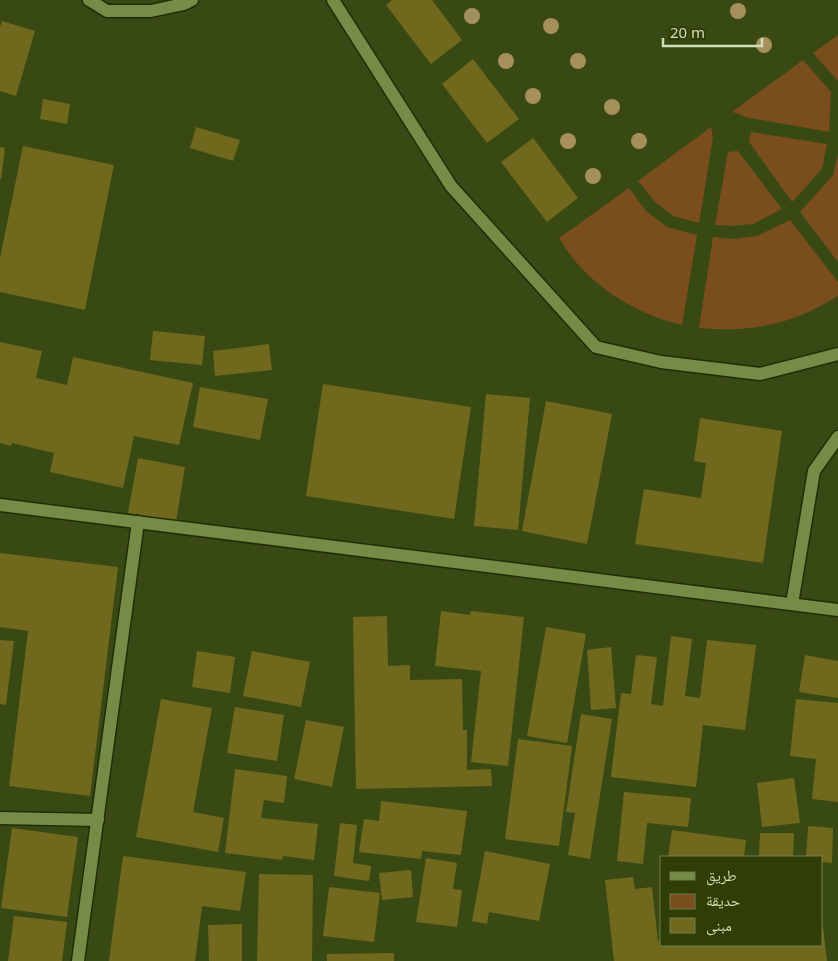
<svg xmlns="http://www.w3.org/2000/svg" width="838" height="961" viewBox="0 0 838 961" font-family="'Noto Sans','Noto Naskh Arabic',sans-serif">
	<rect width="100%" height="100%" fill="#394913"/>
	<g fill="#7a4d1c">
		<polygon points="838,35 838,81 813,53"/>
		<polygon points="803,60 831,92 829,132 745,117 740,114 732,112"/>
		<polygon points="711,127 713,138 699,223 673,216 655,202 638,181"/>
		<polygon points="751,132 827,144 822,169 792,202 749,142"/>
		<polygon points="738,151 782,209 753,224 732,226 715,225 728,152"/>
		<polygon points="838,153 838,262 800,212 833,175"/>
		<path d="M629,188L646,211L667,227L697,235L682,325C632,313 585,283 559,238Z"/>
		<path d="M790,220L838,282V296C793,324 752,333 699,328L713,237L733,239L757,236Z"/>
	</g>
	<g fill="#70691d">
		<polygon points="392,0 432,0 462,40 431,64 386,5"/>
		<polygon points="2,21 35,31 16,96 0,91 0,27"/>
		<polygon points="473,59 519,119 487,143 442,84"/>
		<polygon points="43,99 70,104 67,124 40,119"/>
		<polygon points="196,127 240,140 233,161 190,148"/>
		<polygon points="533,138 578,198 547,222 501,162"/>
		<polygon points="23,146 114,165 85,310 0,292 0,258"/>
		<polygon points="0,147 5,148 1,179 0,179"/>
		<polygon points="153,331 205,336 202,365 150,360"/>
		<polygon points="0,342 42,351 36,378 67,385 73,357 193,383 179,445 134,436 123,488 50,472 54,453 12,443 11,446 0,443"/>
		<polygon points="269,344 272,370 215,376 213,351"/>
		<polygon points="323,384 471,407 454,519 306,496"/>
		<polygon points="200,387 268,399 260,440 193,427"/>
		<polygon points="486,394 530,398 518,530 474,526"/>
		<polygon points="546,401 612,414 587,544 522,531"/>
		<polygon points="700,418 782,431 763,563 635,544 644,489 701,498 706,463 694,461"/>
		<polygon points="138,458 185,467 176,522 128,513"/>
		<polygon points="0,553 118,567 90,796 9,786 28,631 0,627"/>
		<polygon points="441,611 470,615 471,611 524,617 508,766 471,762 481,671 435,666"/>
		<polygon points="387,616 388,666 410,665 410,680 462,679 463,730 467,730 467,770 491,769 492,786 356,789 353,617"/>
		<polygon points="546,627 586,634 567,743 527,736"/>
		<polygon points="671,636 692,639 685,696 700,698 707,640 756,645 745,730 703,725 696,787 611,777 621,693 631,694 636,655 657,657 651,704 663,706"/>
		<polygon points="0,640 14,641 6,705 0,704"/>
		<polygon points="611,647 616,708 591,710 587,650"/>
		<polygon points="197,651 235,657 230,693 192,687"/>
		<polygon points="252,651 310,662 301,707 243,696"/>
		<polygon points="805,655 838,661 838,698 799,692"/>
		<polygon points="161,699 212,708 193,812 224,818 218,852 136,837"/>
		<polygon points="796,699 838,703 838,802 812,799 816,759 790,756"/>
		<polygon points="235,707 284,715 277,761 227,753"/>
		<polygon points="581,714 612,719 590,859 568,855 575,813 566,812"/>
		<polygon points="306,720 344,727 332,787 294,779"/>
		<polygon points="518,739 572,746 559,846 505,839"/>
		<polygon points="235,769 287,776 284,803 264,800 261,818 318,824 314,860 283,856 282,860 225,853"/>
		<polygon points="794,778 800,823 762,827 757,783"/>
		<polygon points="624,792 691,798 688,827 647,823 643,864 617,861"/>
		<polygon points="381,801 467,811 461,855 422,851 421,859 359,852 364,819 379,821"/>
		<polygon points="340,823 357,825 353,863 371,866 369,881 334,876"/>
		<polygon points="808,826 833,828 832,863 822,862 822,857 806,857"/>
		<polygon points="12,828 78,837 67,917 1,908"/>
		<polygon points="672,830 746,840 744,857 668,857"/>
		<polygon points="760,833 794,833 793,857 759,857"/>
		<polygon points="485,851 550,864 539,921 489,912 487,924 472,921"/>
		<polygon points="123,856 246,872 240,911 202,906 195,961 109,961"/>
		<polygon points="426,858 457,863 453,889 462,890 457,927 416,922"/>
		<polygon points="411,870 413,897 382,900 379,873"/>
		<polygon points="259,874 313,875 312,961 257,961"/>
		<polygon points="633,877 635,889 652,887 658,941 662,941 662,945 822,945 822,927 823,927 827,961 614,961 605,880"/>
		<polygon points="329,887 380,893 374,942 323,936"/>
		<polygon points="14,916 67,922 62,961 8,961"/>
		<polygon points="242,924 242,961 209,961 208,925"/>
		<polygon points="394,953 394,961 327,961 327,954"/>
	</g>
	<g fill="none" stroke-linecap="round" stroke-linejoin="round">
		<g stroke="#222d07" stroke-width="15">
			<g id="minor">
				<polyline points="89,0 107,11 151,11 184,4 192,0"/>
				<polyline points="333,0 451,186 596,347 661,362 760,374 838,354"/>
				<polyline points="792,604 814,471 838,437"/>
				<polyline points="0,818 98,820"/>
				<polyline points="78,961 138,522"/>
			</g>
		</g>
		<g stroke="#222d07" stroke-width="15">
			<polyline id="tertiary" points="0,505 838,610"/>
		</g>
		<use href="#minor" stroke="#758c46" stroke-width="12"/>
		<use href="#tertiary" stroke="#758c46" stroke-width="12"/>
	</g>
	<g fill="#a58f5b">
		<circle cx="738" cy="11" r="8"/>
		<circle cx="472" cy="16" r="8"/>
		<circle cx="551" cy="26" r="8"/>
		<circle cx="764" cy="45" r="8"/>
		<circle cx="506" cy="61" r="8"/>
		<circle cx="578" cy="61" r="8"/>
		<circle cx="533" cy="96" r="8"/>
		<circle cx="612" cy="107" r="8"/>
		<circle cx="568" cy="141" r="8"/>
		<circle cx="639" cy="141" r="8"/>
		<circle cx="593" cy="176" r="8"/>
	</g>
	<rect x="660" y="856" width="162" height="90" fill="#2f3e05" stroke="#707e4e"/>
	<rect x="670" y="872" width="25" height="8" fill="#758c46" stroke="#707e4e"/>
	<text x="706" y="881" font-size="15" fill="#d1debb">طريق</text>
	<rect x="670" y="894" width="25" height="15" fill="#7a4d1c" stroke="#707e4e"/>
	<text x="706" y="906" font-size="15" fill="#d1debb">حديقة</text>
	<rect x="670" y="918" width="25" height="15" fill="#70691d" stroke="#707e4e"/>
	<text x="706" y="931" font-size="15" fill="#d1debb">مبنى</text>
	<path d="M663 38v8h99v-8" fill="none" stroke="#d1debb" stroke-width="2.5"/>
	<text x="670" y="38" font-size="15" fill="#d1debb" stroke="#2f3e05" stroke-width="4" paint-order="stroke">20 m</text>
</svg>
